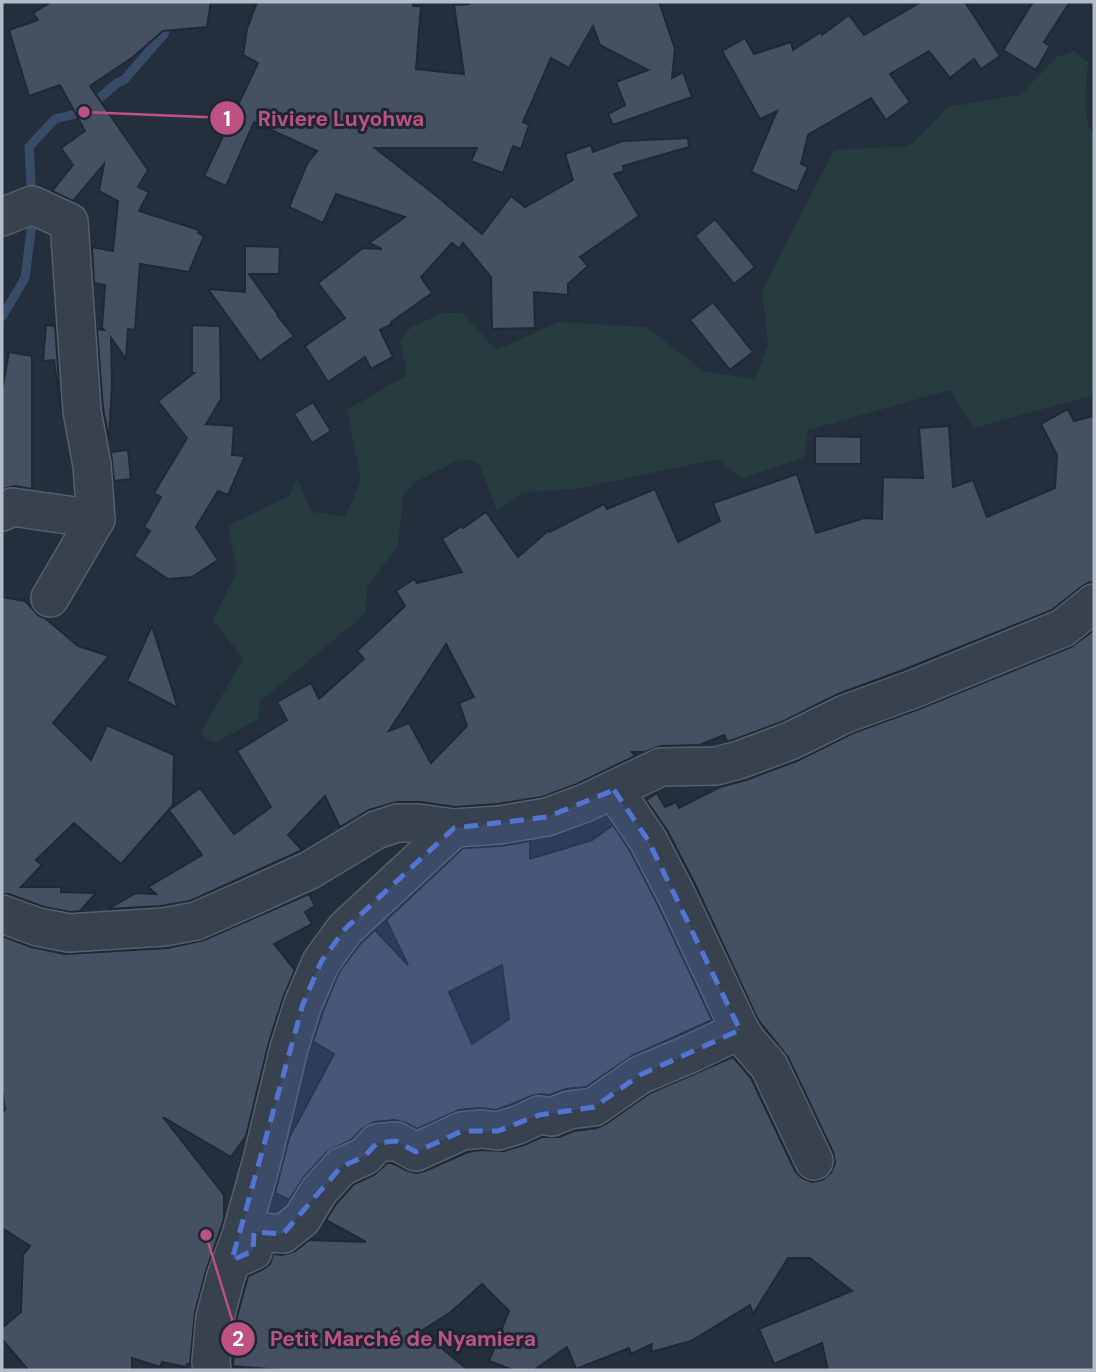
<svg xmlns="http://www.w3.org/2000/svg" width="1096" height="1372" viewBox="0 0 1096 1372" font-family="'DM Sans',sans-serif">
	<rect width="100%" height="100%" fill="#242f3e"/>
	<path fill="#263c3f" d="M1074,51L1088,62C1087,83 1081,119 1094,136V395L973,428L950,390L808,430L804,457L742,478L717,459L576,489L523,492L497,511L478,462L460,459L415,482L404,494L398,545L367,587L366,613L259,702V719L214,743L200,734L243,659L213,620L237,571L228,526L289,496L297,479L312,512L345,516L361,481L347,410L407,375L400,341L411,327L444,313H462L496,350L558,322L646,327L703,371L755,379L768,345L762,291L834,150L909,146L949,107L1020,95L1057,57Z"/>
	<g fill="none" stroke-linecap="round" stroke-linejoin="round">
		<g stroke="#394c67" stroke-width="9">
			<polyline points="32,199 29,147 55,119 84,112 117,83 124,80 164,34 177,2"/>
			<polyline points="2,317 25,278 33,216"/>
		</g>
	</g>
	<g fill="#455162" stroke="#1f2835" stroke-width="2" fill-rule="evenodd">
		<polygon points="51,2 211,2 207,27 163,31 133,57 90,86 148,170 138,187 149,192 139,211 199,230 198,233 204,236 189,272 140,264 135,330 128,329 126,359 111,338 112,384 109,440 103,408 97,329 104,330 102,327 105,285 94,283 92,247 113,251 118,201 99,191 104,164 73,201 52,191 73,165 61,148 85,131 60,85 29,96 9,30 38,20 33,13"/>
		<polygon points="257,2 413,2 413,6 421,6 416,69 464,74 454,5 469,4 468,2 659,2 675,49 672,78 683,72 692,97 613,125 608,114 625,105 616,82 648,70 600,45 593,26 569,68 551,58 523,122 529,125 521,149 513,146 503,173 471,161 477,148 375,148 438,197 482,234 511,196 525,207 573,180 565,154 591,145 593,152 623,141 688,138 689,147 623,166 624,171 614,174 639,216 580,257 588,266 568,284 568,295 534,292 535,328 492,329 491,277 463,243 459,249 452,243 421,277 432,293 391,322 392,324 380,330 393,357 371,369 365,357 328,382 305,346 345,318 318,283 363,248 382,249 369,243 405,217 336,194 323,223 289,207 307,164 317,151 254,122 226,186 204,176 258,63 243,55 247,29"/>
		<polygon points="921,2 965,2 1000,56 981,69 974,59 950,78 929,51 890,74 910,102 886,120 871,98 808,135 801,164 808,167 797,192 751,172 777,111 760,119 722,51 745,38 754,54 791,42 793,50 821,32 822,35 849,15 864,35"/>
		<polygon points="1033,2 1070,2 1044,42 1050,46 1036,70 1003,50"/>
		<polygon points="715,219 755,267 734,284 695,236"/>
		<polygon points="245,246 280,247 279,274 249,274 276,312 278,311 277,315 294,336 260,361 208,289 245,292"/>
		<polygon points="713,302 753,352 730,370 690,320"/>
		<polygon points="46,325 55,326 61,412 54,360 43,361"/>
		<polygon points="192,325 220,326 221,399 206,424 234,426 232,455 245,456 228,495 218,491 196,527 218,560 192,577 168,579 134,556 150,531 144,527 161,497 154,493 187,438 158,401 194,373 192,373"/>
		<polygon points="9,352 32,356 32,489 15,486 2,489 2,391"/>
		<polygon points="313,402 331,431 312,443 294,414"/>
		<path d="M1068,409L1074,421L1094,416V583L1090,582L1081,587L1052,610L903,670L838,694L782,722L733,740L726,742L727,741L724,735L700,745L661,746L645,752H632L635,756L577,784L542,797L497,804L455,807L421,802H397L369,810L340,827L325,796L288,835L302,850L300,851L190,901L161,906L108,909L136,893L156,894L148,887L202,855L169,810L200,788L234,834L271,807L237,751L287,720L277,702L311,683L319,699L364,659L357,651L405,606L396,591L414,579L417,583L462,572L442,539L462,526L463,528L486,512L518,557L549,530L550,532L604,504L607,509L655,489L678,542L720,521L713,503L797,474L816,533L864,518L882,519L883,477L923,478L919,428L949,426L953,487L973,480L987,517L1055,488L1057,455L1041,424ZM446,644L474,697L459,703L467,726L431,763L409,723L389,731Z"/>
		<polygon points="815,436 861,437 861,464 815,464"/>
		<polygon points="128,450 131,479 114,481 111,452"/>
		<polygon points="2,597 25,601 39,616 45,618 78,646 109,656 53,723 91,760 107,725 174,755 173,805 121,864 74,823 36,860 42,865 21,887 61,887 61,892 96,893 80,911 70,912 44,907 9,894 2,894"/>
		<polygon points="152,626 178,708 127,681"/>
		<polygon points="1094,630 1094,1370 828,1370 822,1343 774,1364 759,1329 852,1291 810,1258 788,1258 753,1314 750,1305 691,1341 651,1352 652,1344 631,1354 629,1348 576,1369 567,1347 534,1370 513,1370 489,1361 509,1311 482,1284 451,1312 421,1331 468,1370 280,1370 233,1366 236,1321 248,1276 262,1270 270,1264 273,1254 282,1255 295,1251 309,1240 366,1242 326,1220 336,1204 354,1184 374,1175 387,1163 392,1163 406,1170 416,1173 425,1171 468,1152 481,1150 504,1151 524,1145 542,1137 559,1137 574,1131 597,1128 606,1124 650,1093 733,1057 751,1078 795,1171 802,1178 812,1182 822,1180 831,1173 835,1163 833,1152 788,1057 758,1020 695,884 667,830 646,800 657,793 665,807 676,802 679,808 720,787 746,780 797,761 853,733 919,709 1071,647"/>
		<path d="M613,825L630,851L657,903L712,1020L632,1056L586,1087L566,1089L549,1095L541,1094L531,1096L510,1105L496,1110L479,1108L459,1110L417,1129L406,1123L395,1120L374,1122L362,1129L352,1139L326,1153L304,1177L289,1200L275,1193L289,1138L334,1054L314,1042L312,1045L323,1011L339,972L361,943L375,930L408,965L386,920L463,848L501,846L530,841V859L592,840ZM502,965L509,1019L472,1044L449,992Z"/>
		<polygon points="309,894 315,906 305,912 312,924 274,944 295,970 283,998 269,1042 246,1136 231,1157 163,1117 224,1195 224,1219 206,1271 195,1312 190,1364 187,1364 186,1367 162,1362 160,1367 132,1358 132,1370 28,1370 2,1339 2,1328 21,1312 23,1255 30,1246 2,1228 2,1112 5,1110 2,1089 2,936 31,947 65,954 168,948 204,940"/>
	</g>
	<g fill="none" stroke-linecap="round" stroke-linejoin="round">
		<g stroke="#565f6c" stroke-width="40">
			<g id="minor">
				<polyline points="2,217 32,205 69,222 82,411 92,465 96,519 50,598"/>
				<polyline points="2,512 12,507 96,519"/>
				<polyline points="614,790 648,840 676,894 740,1030 747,1041 769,1066 814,1161"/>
				<polyline points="2,914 38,927 69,933 164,927 196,921 244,900 310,870 376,830 397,823 418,823 454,828 499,825 547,817 585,803 661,767 716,766 739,760 790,741 845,714 911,690 1063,628 1094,603"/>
				<polyline points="235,1259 253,1251 254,1238 260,1232 283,1234 302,1219 319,1191 341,1167 365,1156 377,1143 396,1141 416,1152 462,1131 481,1129 498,1131 518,1125 539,1115 552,1117 569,1110 594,1107 640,1075 692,1053 740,1030"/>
				<polyline points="212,1370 211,1361 215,1317 226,1276 241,1235 262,1160 289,1048 303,1004 321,962 345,929 454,828"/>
			</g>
		</g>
		<use href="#minor" stroke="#38414e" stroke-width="37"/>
	</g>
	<path fill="#5274d3" fill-opacity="0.2" stroke="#5274d3" stroke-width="5" stroke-dasharray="14 9" stroke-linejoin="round" d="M614,790L648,840L740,1030L640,1075L594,1107L539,1115L498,1131H462L416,1152L396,1141L377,1143L365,1156L341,1167L283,1234L254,1232L253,1251L232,1260L303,1004L321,962L345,929L454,828L547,817Z"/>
	<path fill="none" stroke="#bd5182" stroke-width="2.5" d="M84 112L227 118M206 1235L238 1339"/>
	<g fill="#bd5182" stroke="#1d2633" stroke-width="2.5">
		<circle cx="84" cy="112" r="7"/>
		<circle cx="206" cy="1235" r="7"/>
		<circle cx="227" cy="118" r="18"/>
		<circle cx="238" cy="1339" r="18"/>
	</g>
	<g font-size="21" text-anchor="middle" font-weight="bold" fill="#fff">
		<text x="227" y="126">1</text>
		<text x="238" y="1346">2</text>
	</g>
	<g font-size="21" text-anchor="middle" font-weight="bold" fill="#bd5182" stroke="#1d2633" stroke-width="6" stroke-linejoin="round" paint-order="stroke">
		<text x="341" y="126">Riviere Luyohwa</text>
		<text x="403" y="1346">Petit Marché de Nyamiera</text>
	</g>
	<rect width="1096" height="1372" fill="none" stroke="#b4bcc9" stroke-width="7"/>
</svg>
